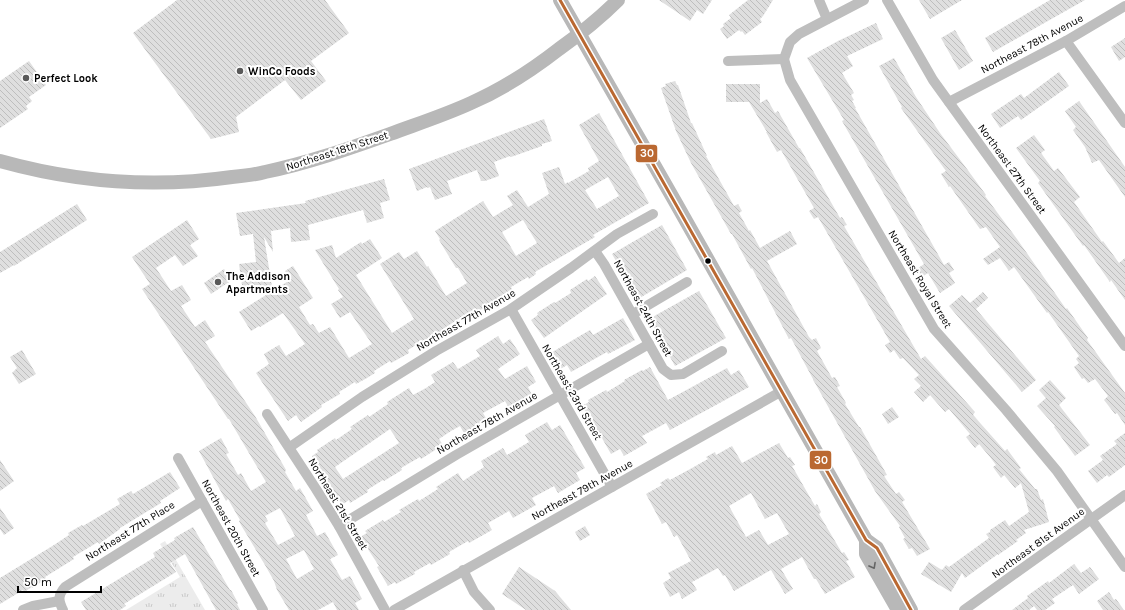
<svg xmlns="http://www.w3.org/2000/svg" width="1125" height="610" viewBox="0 0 1125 610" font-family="Karla,sans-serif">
	<defs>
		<pattern id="park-tufts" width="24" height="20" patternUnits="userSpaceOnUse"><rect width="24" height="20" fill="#ececec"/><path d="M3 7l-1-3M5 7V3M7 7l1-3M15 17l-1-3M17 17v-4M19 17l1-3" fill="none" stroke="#c9c9c9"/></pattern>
		<pattern id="building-back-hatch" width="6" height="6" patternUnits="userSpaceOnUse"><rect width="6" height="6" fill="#dfdfdf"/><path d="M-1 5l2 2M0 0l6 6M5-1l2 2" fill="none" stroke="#bebebe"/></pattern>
	</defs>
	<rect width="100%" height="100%" fill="#fff"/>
	<polygon fill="url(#park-tufts)" points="165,541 205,610 126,610 180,577 160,544"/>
	<g fill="url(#building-back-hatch)" fill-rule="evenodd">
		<polygon points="177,0 325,0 349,33 311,61 326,81 301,100 285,80 236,117 239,132 211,139 133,33"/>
		<polygon points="659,0 712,0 703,14 697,10 690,21"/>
		<polygon points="748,0 773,0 763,16 760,19 762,22 745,35 742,31 741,32 739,30 727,39 720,29 724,26 723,24 731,18 729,15"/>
		<polygon points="919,0 962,0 930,19"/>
		<polygon points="1050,0 1085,0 993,52 985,38"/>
		<polygon points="876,23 883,39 847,56 853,66 842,73 854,93 851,95 854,100 852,101 856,108 855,108 935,249 944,265 949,262 954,270 949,273 955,283 940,293 928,273 922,277 917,269 924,264 842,121 844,120 807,58 838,41"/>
		<polygon points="955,30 973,61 959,70 941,38"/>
		<polygon points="1125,38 1125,57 1119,61 1111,47"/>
		<polygon points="894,58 916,97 940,133 967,169 986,195 985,196 1017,239 1066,309 1067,308 1088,338 1087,340 1125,393 1125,425 1117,413 1115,414 1104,400 1108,396 1095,379 1088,383 1084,378 1082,379 1074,367 1079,363 1076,359 1079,356 1048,312 1047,313 1014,267 1009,271 1000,258 988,265 983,259 1000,247 986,227 980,229 950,186 949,187 941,174 946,171 923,139 901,108 902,107 879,66"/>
		<polygon points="29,61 46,85 29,97 32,101 26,106 28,109 0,128 0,81"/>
		<polygon points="1059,72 1069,86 1021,120 1018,116 1000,128 991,114 1021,94 1024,98"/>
		<polygon points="675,81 677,85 678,85 691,123 692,123 707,156 706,156 734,206 738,204 742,211 739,213 749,231 750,230 760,248 790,231 797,244 767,261 809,337 812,340 816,338 821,348 817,351 832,378 835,377 840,386 837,387 846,403 845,404 859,427 860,427 887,475 884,476 896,494 899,492 905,500 902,502 930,549 917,556 912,548 909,549 903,539 905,538 899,527 900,526 875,491 815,383 813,380 813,379 791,338 789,339 752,268 751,269 732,234 731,234 691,163 676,131 661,88 666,86 665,84"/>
		<polygon points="726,84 760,84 760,103 767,99 775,113 778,111 799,148 800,148 840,218 842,217 847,225 844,226 921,359 925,356 975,412 973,415 1005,451 1007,449 1021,468 1019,469 1035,489 1037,489 1041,500 1043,499 1049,522 1024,530 1026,533 1016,540 1018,541 998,555 998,554 965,578 962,573 951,592 921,574 929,562 942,570 946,565 949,567 989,538 986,534 990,532 990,530 1005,520 1009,526 1029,512 1021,483 1015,488 1004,475 1001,478 993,467 996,465 990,457 979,444 975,448 966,437 970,434 949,409 945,412 930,395 923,402 914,392 921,386 914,379 919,375 903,358 900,359 894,350 890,353 885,345 890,342 818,217 814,219 809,211 814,208 781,150 777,152 766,132 767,132 749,102 726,102"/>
		<polygon points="1079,101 1125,167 1125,197 1099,160 1092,163 1085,147 1073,130 1076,127 1065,111"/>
		<path d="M599,113L649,203L593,235L595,237L535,272L536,274L529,279L528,277L511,287L512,289L476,313L475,312L461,320L460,318L443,329L444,330L425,342L424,340L408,350L409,353L402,357L391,363L390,361L374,371L375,373L367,378L356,384L355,382L339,392L340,394L321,405L322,407L301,422L296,415L288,421L256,373L269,364L264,354L279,345L286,356L305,344L283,313L260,327L259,326L251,331L239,312L290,280L285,271L293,266L313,298L299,307L310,325L313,324L319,333L330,327L349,358L372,344L350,312L340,318L331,304L343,297L338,290L339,289L315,250L332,245L336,258L361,242L362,244L370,239L382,258L356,275L392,333L414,319L380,264L399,252L404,259L417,251L427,267L428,266L446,296L467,283L458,268H456L439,240L440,239L435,231L483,201L493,217L513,205L507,196L517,190L528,207L549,194L542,173L559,167L565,184L568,182V183L589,171L588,168L599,161L579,125ZM608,177L619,196L597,209L585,190ZM523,220L537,243L516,256L502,232Z"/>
		<polygon points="544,119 552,141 542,144 542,146 511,157 510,156 494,162 499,176 485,181 481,181 477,170 447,181 452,194 435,200 430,187 428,188 427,187 417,191 409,169"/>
		<polygon points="1034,135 1045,150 1041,153 1054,171 1058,168 1080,197 1074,202 1102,242 1103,241 1119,263 1125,258 1125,300 1111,280 1110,282 1084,245 1083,246 1038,183 1040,181 1016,148"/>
		<polygon points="384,179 390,200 380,203 384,218 367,223 363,210 308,225 310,240 291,242 290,228 271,231 273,252 264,237 272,287 243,292 239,264 256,262 253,234 240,236 236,213 306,203 305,201"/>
		<polygon points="77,204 87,220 14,266 14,265 0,273 0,252"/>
		<path d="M187,220L199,239L190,245L198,256L183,266L175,255L156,268L171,291L182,285L191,300L181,306L195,327L205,320L215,336L205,342L255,416L286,470L285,472L296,491L300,488L313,511L306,515L317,536L325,532L338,555L330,559L342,580L350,576L362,599L355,603L359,610H337L333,602L318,610H289L277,590L274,581L265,565L241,525L239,521L240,520L228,499L226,501L199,451L221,438L229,453L226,454L238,475L241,473L251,491L266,482L229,419H228L142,289L150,284L132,257ZM280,508L295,536L278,545L265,523L268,521L265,516ZM304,550L314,569L297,579L286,559Z"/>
		<polygon points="662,225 687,270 638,299 612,254"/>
		<polygon points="224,269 232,280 211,294 204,283"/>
		<polygon points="595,276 607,294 544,338 531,320 538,315 537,313 554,302 555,303 571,293 570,290 587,279 588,281"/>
		<polygon points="699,291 726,338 675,366 649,319"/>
		<polygon points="983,292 988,298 976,309 1036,380 1022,392 949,306 962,295 970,303"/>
		<polygon points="623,318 635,340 608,354 607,352 571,372 567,365 559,370 549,354 590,330 593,335"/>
		<path d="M498,336L503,344L510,339L520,354L498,369L505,379L527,366L536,382L528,387L532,395L509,408L505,401L483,413L487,420L464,433L460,426L451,431L439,439L443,445L421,459L420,457L401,468L402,470L384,481L383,480L367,490L368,492L350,503L349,500L342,505L312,456L318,452L317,450L335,438L336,440L352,429L350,427L368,415L369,417L388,404L387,402L409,388L413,395L426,388L435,382L431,375L453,362L458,369L480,356L476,350ZM390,429L399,443L343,479L335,467Z"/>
		<polygon points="22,350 36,374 19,384 12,373 17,368 10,357"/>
		<polygon points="650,367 668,400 727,368 731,375 739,370 749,387 670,430 666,423 657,428 642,436 647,443 624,456 620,449 611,454 594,424 593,425 582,406 589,402 588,400 606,390 607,392 625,381 624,380 642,370 643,371"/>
		<polygon points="1050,380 1066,398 1059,405 1090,445 1075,456 1054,427 1055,426 1037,406 1046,398 1039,390"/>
		<polygon points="892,407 899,417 888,424 882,414"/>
		<polygon points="547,422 552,430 560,425 585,468 576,473 580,480 558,493 554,486 532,498 536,505 513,518 509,511 488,523 492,530 469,543 468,541 449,552 450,554 431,565 430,563 414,572 415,574 396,584 395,582 388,586 377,567 379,566 360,537 367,533 365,531 383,520 384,522 401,512 399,510 418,499 419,501 438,489 436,487 458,473 463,481 484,467 481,461 503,448 507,455 529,442 525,435"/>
		<polygon points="1125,433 1125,465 1109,477 1107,475 1097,483 1088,471 1103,460 1100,456 1117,444 1114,441"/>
		<path d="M779,443L788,458L790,457L795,465L792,466L815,506L817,504L821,512L819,514L842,553L844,552L849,560L846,561L855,577L825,594L816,579H814L802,557L781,569L793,589L785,594L771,570L734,591L725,575L723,576L718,568L692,582L697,590L682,599L679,592L670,597L663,583L671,578L668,573L691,561L677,535L674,537L666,522L662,524L646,494L662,485L660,483L668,478L670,480L692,468L708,459L706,457L715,452L716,455L732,446L742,463ZM751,493L765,519L777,513L789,534L768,545L759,530L746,537L729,506Z"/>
		<polygon points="0,460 14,481 0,491"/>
		<polygon points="170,472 180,488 160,501 161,503 120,528 120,529 99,544 98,542 73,557 74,559 45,577 46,578 43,580 43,581 32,588 32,587 24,592 23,590 0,604 0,578 54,545 69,535 68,533 82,525 83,526 120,504 117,499 131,491 133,494"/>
		<polygon points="0,508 14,528 4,535 0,529"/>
		<polygon points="585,526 590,535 580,541 575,532"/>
		<polygon points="193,527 230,590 231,590 238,603 237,604 240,610 216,610 185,554 170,563 176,572 124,604 126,606 120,610 86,610 81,602 155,557 153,553 175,540 174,538"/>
		<polygon points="1074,564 1081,573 1090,567 1099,579 1079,594 1073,585 1052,599 1055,603 1045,610 1037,610 1034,606 1029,610 1012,610 1028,598 1027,596 1048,581 1049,583"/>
		<polygon points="519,567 555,591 571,610 526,610 502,594"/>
		<polygon points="1109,592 1114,600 1116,599 1124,610 1103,610 1097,601"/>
	</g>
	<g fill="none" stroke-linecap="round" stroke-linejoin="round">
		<g stroke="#bebebe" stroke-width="10">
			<polyline points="819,0 827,19"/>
			<polyline points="887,0 933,80 1125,346"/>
			<polyline points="1066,41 1125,123"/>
			<polyline points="784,59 790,80 934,329 1006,410 1057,471 1125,567"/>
			<polyline points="784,59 790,42 799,34 864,0"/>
			<polyline points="728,61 784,59"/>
			<polyline points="949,102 1066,41 1125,6"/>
			<polyline points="595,251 604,264 663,369 671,375 683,374 722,351"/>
			<polyline points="511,309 612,487"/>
			<polyline points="633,314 687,282"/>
			<polyline points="267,414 316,489 339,526 385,610"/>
			<polyline points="290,447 362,397 436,351 511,309 571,268 617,234 653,214"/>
			<polyline points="178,458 263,610"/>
			<polyline points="339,526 456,455 649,344"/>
			<polyline points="463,570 474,592 490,610"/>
			<polyline points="23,610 33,606 59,601"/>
			<path d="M63,610C58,600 58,595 65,587L202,501"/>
			<polyline points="394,610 782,391"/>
			<polyline points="964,610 1125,495"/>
		</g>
		<g stroke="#b8b8b8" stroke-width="14">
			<polyline points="560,0 677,205 866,540 877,548 911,610"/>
			<path d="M0,161C75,182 155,188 232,177C243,176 254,175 265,172C308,163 348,149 390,134C417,124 445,115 471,103C503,89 532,70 559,49C580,34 600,18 618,0"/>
			<polyline points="866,540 866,554 898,610"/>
		</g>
		<g stroke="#fff" stroke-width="6">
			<polyline id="bus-1" points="560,0 866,540 877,548 911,610"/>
		</g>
		<use href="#bus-1" stroke="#ba6831" stroke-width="3"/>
	</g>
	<defs><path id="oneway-chevron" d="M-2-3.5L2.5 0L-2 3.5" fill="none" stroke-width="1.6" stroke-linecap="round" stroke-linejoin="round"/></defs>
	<use stroke="#656565" href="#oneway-chevron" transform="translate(873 566) rotate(61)"/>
	<g fill="#595959" stroke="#fff" stroke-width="1.5">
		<circle cx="240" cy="71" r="4"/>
		<circle cx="26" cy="78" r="4"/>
		<circle cx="218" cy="282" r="4"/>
	</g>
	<circle fill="#000" stroke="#fff" stroke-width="1.5" cx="708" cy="261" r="3.5"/>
	<g text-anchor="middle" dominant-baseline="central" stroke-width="4" stroke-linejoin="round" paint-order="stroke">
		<g font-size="11" fill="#000" stroke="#fff">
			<text transform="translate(1032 44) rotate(-28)">Northeast 78th Avenue</text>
			<text transform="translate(337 151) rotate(-18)">Northeast 18th Street</text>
			<text transform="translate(1012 169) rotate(54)">Northeast 27th Street</text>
			<text transform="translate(920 279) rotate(59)">Northeast Royal Street</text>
			<text transform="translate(643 308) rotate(61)">Northeast 24th Street</text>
			<text transform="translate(466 320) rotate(-30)">Northeast 77th Avenue</text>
			<text transform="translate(572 392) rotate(60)">Northeast 23rd Street</text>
			<text transform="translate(487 423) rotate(-30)">Northeast 78th Avenue</text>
			<text transform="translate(582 490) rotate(-29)">Northeast 79th Avenue</text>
			<text transform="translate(338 504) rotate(59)">Northeast 21st Street</text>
			<text transform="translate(231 528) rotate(61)">Northeast 20th Street</text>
			<text transform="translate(130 531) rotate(-32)">Northeast 77th Place</text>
			<text transform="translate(1038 543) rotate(-36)">Northeast 81st Avenue</text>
		</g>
		<g font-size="11" font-weight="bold" fill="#000" stroke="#fff" text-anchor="start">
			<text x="248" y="71">WinCo Foods</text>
			<text x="34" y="78">Perfect Look</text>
			<text x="226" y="276">The Addison<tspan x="226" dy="13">Apartments</tspan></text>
		</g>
	</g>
	<g stroke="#fff" stroke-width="1.5">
		<rect x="635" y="144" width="23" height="19" rx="4" fill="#ba6831"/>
		<rect x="809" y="450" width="23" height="20" rx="4" fill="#ba6831"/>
	</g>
	<g font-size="11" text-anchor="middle" font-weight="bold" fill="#fff">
		<text x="647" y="157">30</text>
		<text x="821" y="464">30</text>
	</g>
	<path d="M18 586v6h83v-6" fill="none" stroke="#000000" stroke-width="2"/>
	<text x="24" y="586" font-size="12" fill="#000000" stroke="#ffffff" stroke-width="3" paint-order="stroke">50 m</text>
</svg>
